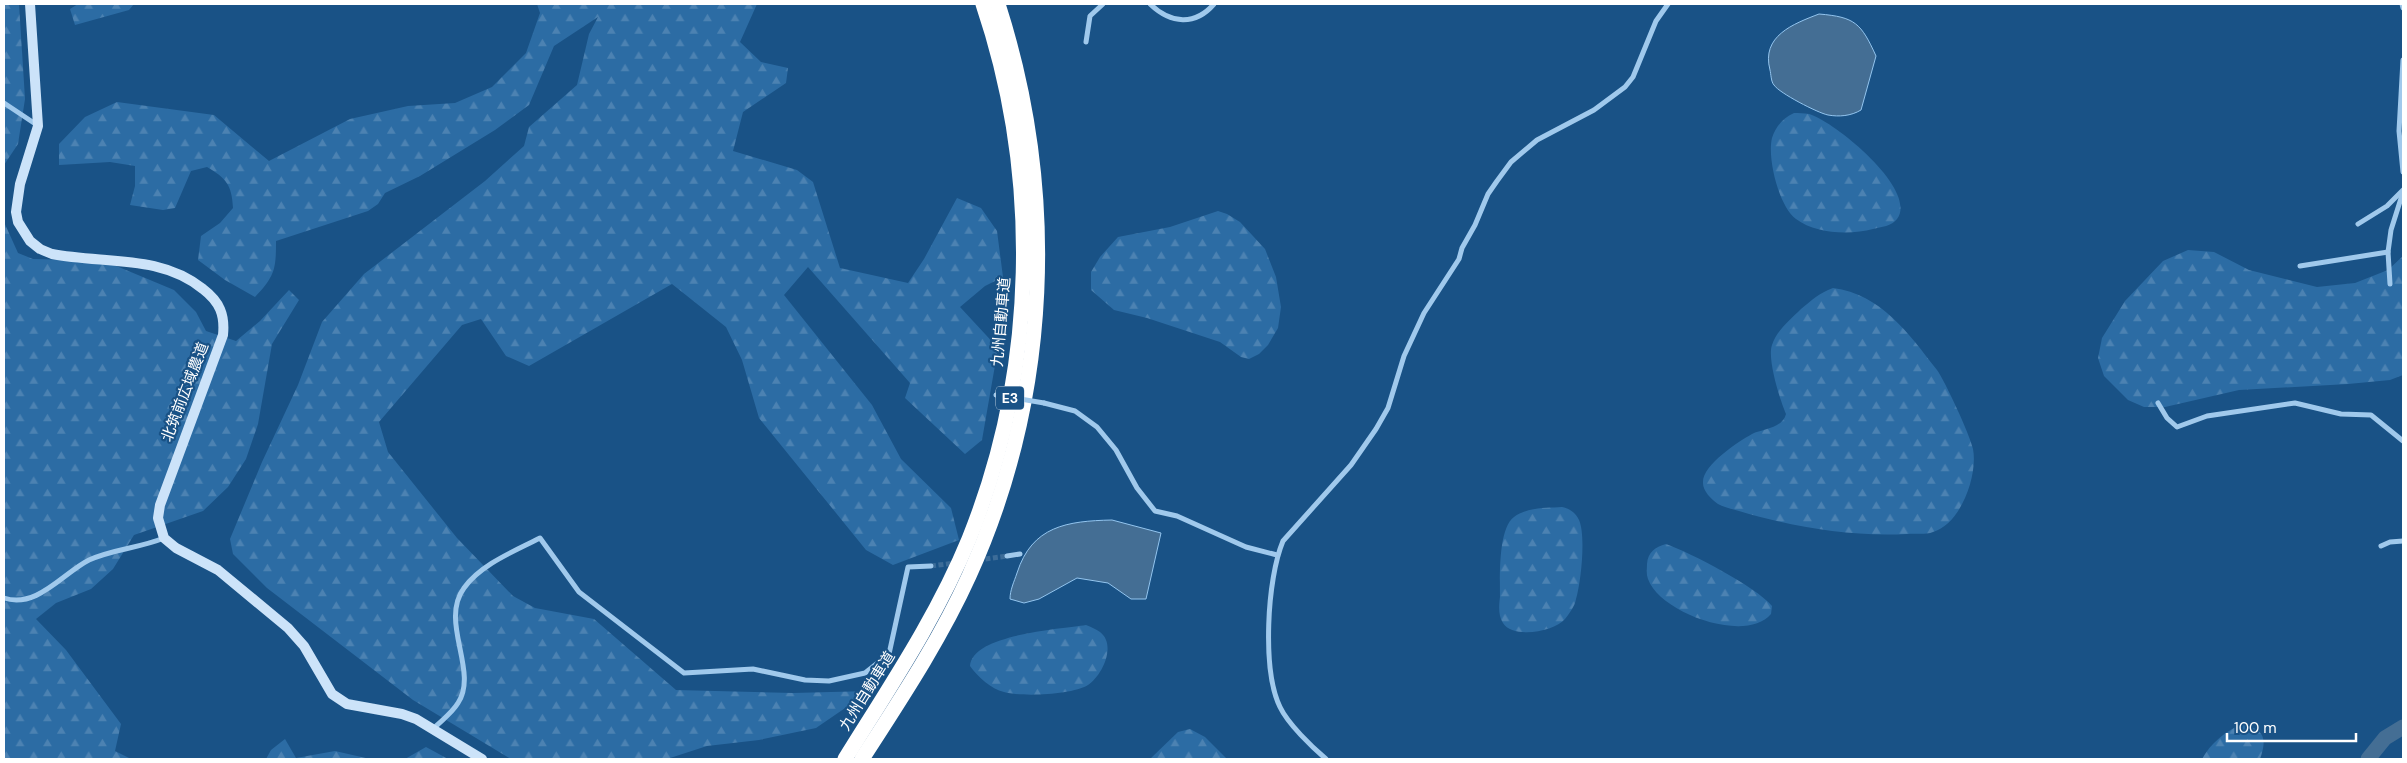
<svg xmlns="http://www.w3.org/2000/svg" width="2407" height="763" viewBox="0 0 2407 763" font-family="'DM Sans','Noto Sans JP',sans-serif">
	<defs>
		<pattern id="forest-firs" width="22" height="20" patternUnits="userSpaceOnUse" patternTransform="scale(1.25)"><rect width="22" height="20" fill="#2c6ca4"/><path d="M5 1l3.5 6h-7zM16 11l3.5 6h-7z" fill="#4c82b2"/></pattern>
	</defs>
	<rect width="100%" height="100%" fill="#195286"/>
	<g fill="url(#forest-firs)">
		<polygon points="4,4 19,4 25,99 18,144 4,165"/>
		<polygon points="78,4 134,4 129,10 75,25 70,9"/>
		<path d="M537,4H757L740,42L761,62L788,68L786,83L743,112L733,151L797,170L813,182L840,268L908,283L924,259L957,198L981,208L997,231L1003,277L985,286L960,307L998,348L982,440L965,454L905,398L910,383L808,267L784,295L872,405L901,459L951,508L959,540L893,565L866,550L759,418L742,360L726,327L672,284L529,366L506,356L481,319L462,325L379,422L388,452L457,538L513,596L535,608L594,619L676,690L793,693L870,691L816,728L759,740L707,746L667,759H511L413,700L267,588L233,554L230,539L262,462L298,385L322,322L364,274L485,181L524,146L529,127L577,85L589,34L598,17L554,46L529,105L495,130L420,176L385,193L378,204L368,211L276,241C276,269 275,276 255,297L225,280L198,260L201,236L220,223L233,208C232,185 226,178 207,167L191,171L175,208L163,210L130,205L135,186V166L110,162L59,165V144L85,117L117,102L214,115L269,161L350,119L408,106L455,103L492,87L526,53L540,13Z"/>
		<path d="M1794,113C1798,113 1804,113 1809,114C1834,121 1919,190 1897,219C1892,226 1881,227 1873,229C1850,235 1816,234 1796,219C1779,207 1767,158 1772,138C1776,126 1783,118 1794,113Z"/>
		<polygon points="1218,211 1227,214 1240,222 1265,249 1276,277 1281,307 1278,328 1268,345 1259,354 1249,359 1241,357 1220,342 1147,318 1114,310 1091,290 1091,272 1100,257 1118,237 1170,227"/>
		<polygon points="4,222 18,253 33,259 74,260 114,265 174,290 196,312 206,331 236,341 260,321 289,290 299,300 272,344 258,424 246,459 228,487 203,511 134,535 113,569 91,589 56,603 36,619 66,650 121,724 115,751 131,759 4,759"/>
		<polygon points="2188,250 2214,252 2249,270 2317,287 2355,283 2388,270 2403,256 2403,375 2390,380 2348,384 2239,390 2165,407 2144,407 2128,400 2104,376 2098,358 2102,338 2125,301 2163,261"/>
		<path d="M1833,288C1881,294 1909,334 1937,370C1945,381 1970,435 1973,449C1978,475 1961,524 1933,532C1926,535 1915,533 1907,534C1851,537 1792,527 1739,511C1732,509 1723,507 1718,504C1711,499 1703,491 1703,483C1702,465 1738,442 1752,434C1763,429 1783,428 1786,414C1780,400 1767,359 1772,345C1777,330 1790,320 1801,309C1812,300 1819,293 1833,288Z"/>
		<path d="M1562,507C1570,509 1575,512 1579,520C1586,536 1581,582 1576,599C1575,606 1569,614 1565,619C1554,632 1513,639 1503,623C1498,616 1499,605 1500,597C1500,577 1498,529 1514,517C1527,507 1547,508 1562,507Z"/>
		<path d="M1666,544C1691,553 1755,586 1772,606L1771,614C1746,644 1660,613 1648,579C1646,574 1647,569 1647,564C1648,552 1655,547 1666,544Z"/>
		<path d="M1086,625C1091,627 1096,629 1100,632C1117,645 1102,676 1088,685C1072,695 1021,697 1004,692C991,689 978,677 970,666C972,634 1062,629 1086,625Z"/>
		<path d="M2243,724C2265,730 2267,739 2260,759H2202C2210,744 2226,730 2243,724Z"/>
		<polygon points="1190,729 1205,737 1227,759 1150,759 1178,732"/>
		<polygon points="285,739 296,758 335,751 370,759 266,759 271,750"/>
		<polygon points="426,747 448,759 405,759"/>
	</g>
	<g fill="#446e94" stroke="#93c5ef">
		<path d="M1819,14C1855,17 1861,23 1876,56L1861,110C1851,116 1839,117 1828,115C1818,113 1779,93 1774,85C1771,82 1771,74 1770,70C1761,36 1793,24 1819,14Z"/>
		<path d="M1112,520L1161,533L1146,599H1131L1108,583L1077,578L1039,599L1024,603L1010,599C1010,590 1014,582 1017,573C1032,526 1067,521 1112,520Z"/>
	</g>
	<g fill="none" stroke-linecap="round" stroke-linejoin="round">
		<polyline stroke="#446e94" stroke-width="15" points="2368,759 2385,738 2403,727"/>
		<g stroke="#3c6c98" stroke-width="5" stroke-dasharray="5 2.5" stroke-linecap="butt">
			<polyline points="978,560 1007,556"/>
			<polyline points="931,566 955,563"/>
		</g>
		<g stroke="#a0c9ec" stroke-width="5">
			<path d="M1150,4C1171,24 1195,26 1214,4"/>
			<polyline points="2402,4 2403,8"/>
			<polyline points="1086,42 1090,16 1103,4"/>
			<polyline points="2403,60 2399,131 2403,172"/>
			<polyline points="4,103 37,125"/>
			<polyline points="2358,224 2387,206 2403,190"/>
			<polyline points="2300,266 2388,252"/>
			<polyline points="2390,284 2388,252 2391,230 2403,192"/>
			<polyline points="1044,403 1075,411 1097,427 1116,450 1137,488 1155,511 1177,516 1246,547 1277,555"/>
			<polyline points="2158,403 2167,418 2177,427 2207,416 2295,403 2341,414 2371,415 2403,441"/>
			<polyline points="2381,546 2390,542 2403,541"/>
			<polyline points="1007,556 1020,554"/>
			<path d="M4,598C37,609 63,573 89,560C113,549 140,548 164,538"/>
			<path d="M434,728C442,720 452,713 458,703C479,671 439,622 464,588C481,564 515,551 540,538L579,592L684,673L753,669L805,680L829,681L865,673L889,654L908,567L931,566"/>
			<path d="M1326,759C1312,747 1288,724 1280,707C1262,670 1267,579 1283,541L1351,465L1376,429L1388,408L1404,356L1424,313L1459,259L1462,248L1475,225L1488,194L1497,181L1511,162L1537,140L1594,110L1625,87L1633,77L1656,21L1668,4"/>
		</g>
		<path stroke="#cce3f9" stroke-width="10" d="M30,4L38,126L20,184L16,212L18,222L30,241L40,249L52,254C103,264 160,254 203,289C220,302 225,315 223,335L160,505L158,518L164,538L176,548L218,570L288,628L304,646L332,694L347,704L402,714L416,719L482,759"/>
		<g stroke="#fff" stroke-width="15">
			<path d="M845,759C889,688 937,617 969,539C1037,370 1041,176 983,4"/>
			<path d="M862,759C900,700 940,640 969,576C1051,395 1058,191 998,4"/>
		</g>
		<polyline stroke="#a0c9ec" stroke-width="5" points="996,395 1044,403"/>
	</g>
	<g text-anchor="middle" dominant-baseline="central" stroke-width="4.5" stroke-linejoin="round" paint-order="stroke">
		<rect fill="#195286" stroke="#bacbdb" stroke-width="1" x="996" y="386.5" width="28" height="23" rx="4"/>
		<g font-size="14" font-weight="bold" fill="#fff">
			<text x="1010" y="398">E3</text>
		</g>
		<g font-size="15" fill="#fff" stroke="#195286">
			<text transform="translate(1001 322) rotate(-85)">九州自動車道</text>
			<text transform="translate(185 392) rotate(-69)">北筑前広域農道</text>
			<text transform="translate(867 691) rotate(-58)">九州自動車道</text>
		</g>
	</g>
	<rect width="2407" height="763" fill="none" stroke="#ffffff" stroke-width="10"/>
	<path d="M2227 733v8h129v-8" fill="none" stroke="#ffffff" stroke-width="2.5"/>
	<text x="2234" y="733" font-size="15" fill="#ffffff" stroke="#195286" stroke-width="4" paint-order="stroke">100 m</text>
</svg>
